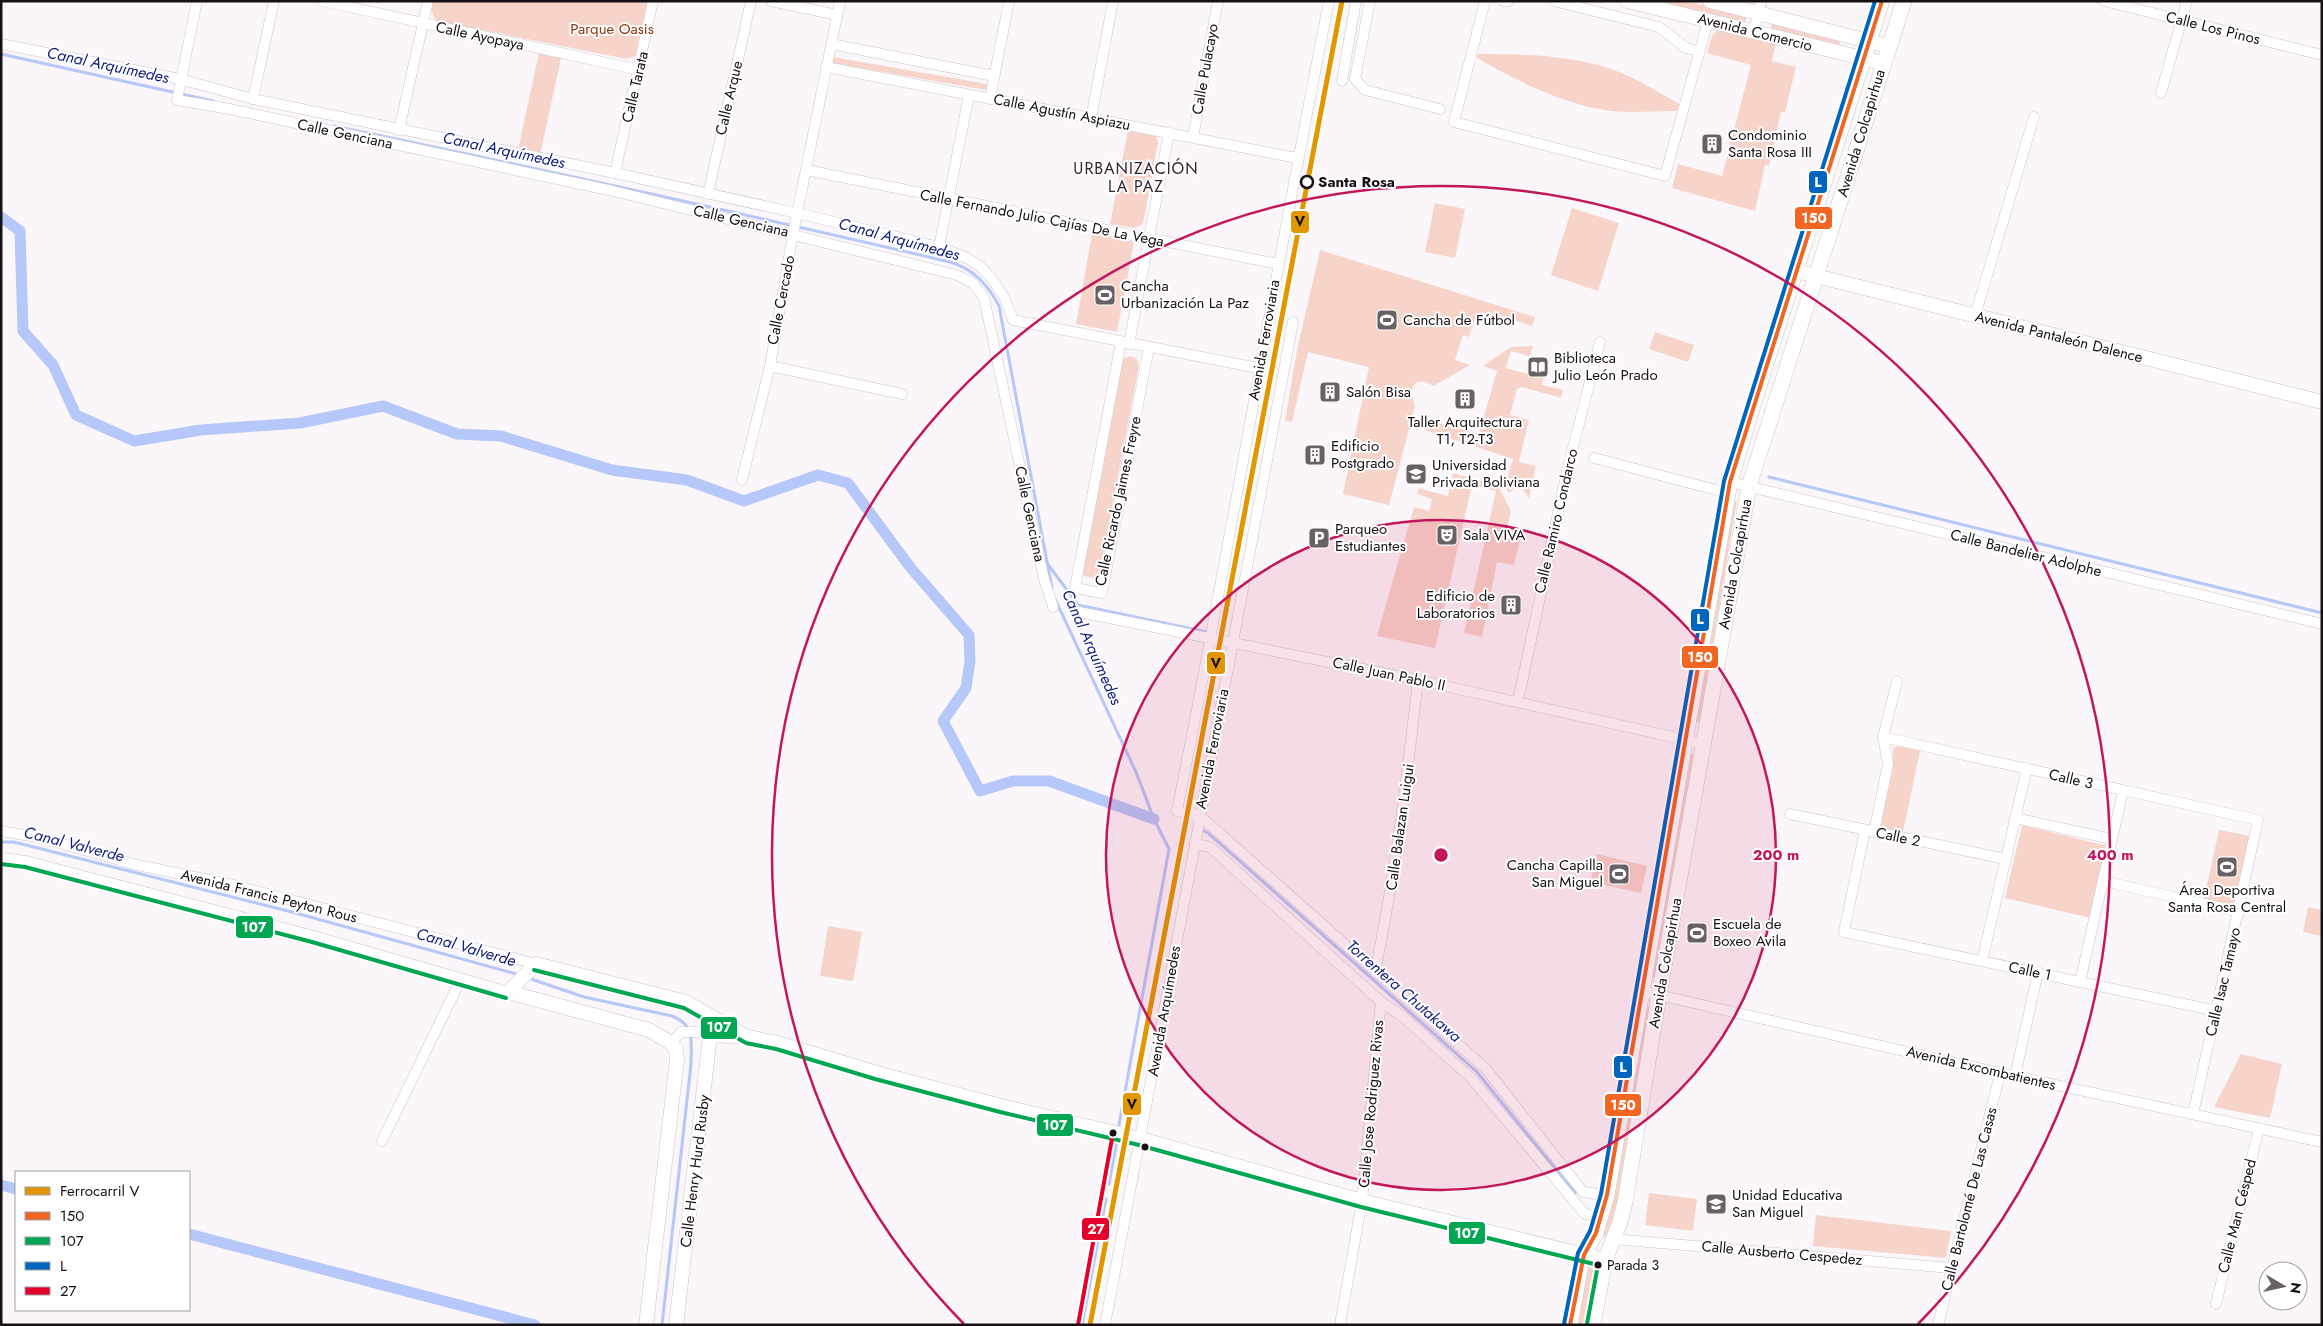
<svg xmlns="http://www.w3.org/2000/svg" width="2323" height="1326" viewBox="0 0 2323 1326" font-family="Jost,sans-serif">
	<rect width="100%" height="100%" fill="#fbf6fa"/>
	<g fill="#f7d4ca">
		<path d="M433,1H648L635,56L627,59L437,21C431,14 431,10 433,1Z"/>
		<polygon points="1649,1 1687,1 1747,16 1745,24"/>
		<polygon points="1772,23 1841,39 1839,47 1770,31"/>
		<polygon points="1719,29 1776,43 1772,61 1796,67 1785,112 1781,112 1769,166 1765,165 1755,211 1672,188 1678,164 1722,176 1751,65 1707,53 1712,36"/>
		<polygon points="539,53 561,58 540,155 518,150"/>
		<path d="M1478,54C1523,54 1568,55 1611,69C1635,77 1657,91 1679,104L1677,111C1656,111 1634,113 1612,111C1564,105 1519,82 1477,58Z"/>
		<polygon points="833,57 987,84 986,90 832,63"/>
		<polygon points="1128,130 1155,135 1158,142 1143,224 1135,228 1110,224"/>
		<polygon points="1435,203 1465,209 1455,258 1425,252"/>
		<polygon points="1572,208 1619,223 1598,291 1551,275"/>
		<polygon points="1092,234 1134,242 1117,332 1076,324"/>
		<path d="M1320,250L1535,317L1532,326L1500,315L1497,323L1476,316L1469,337L1463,335L1455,360L1470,365L1433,386C1425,379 1411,379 1412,393C1412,398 1414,402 1415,406L1389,505L1343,494L1369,367L1308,352L1292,422L1285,421L1297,350Z"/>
		<polygon points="1655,332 1694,345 1688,362 1649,349"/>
		<polygon points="1533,346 1530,356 1511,351 1506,368 1543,378 1542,385 1563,390 1561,398 1522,387 1517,389 1510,415 1529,420 1519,462 1536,466 1529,498 1520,485 1508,493 1506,483 1513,459 1425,430 1428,420 1479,434 1497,371 1483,366 1511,347"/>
		<polygon points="1131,356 1137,359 1139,365 1099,576 1094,578 1084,576 1082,571 1121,362 1124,358"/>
		<polygon points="1453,473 1498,486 1511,511 1508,525 1517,527 1522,531 1514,565 1497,562 1482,637 1464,633 1496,491 1472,485 1435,648 1377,636 1414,507 1429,511 1432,499 1417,494 1418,488 1448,496"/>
		<polygon points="1731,500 1737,501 1700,722 1694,721"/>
		<polygon points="1898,746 1920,751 1903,832 1880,827 1893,768 1893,748"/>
		<polygon points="1688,753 1694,755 1657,978 1650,977"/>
		<polygon points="2022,825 2108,846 2091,918 2005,898"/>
		<polygon points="2219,830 2250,836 2235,906 2204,899"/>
		<polygon points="1597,854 1647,866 1641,893 1590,882"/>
		<polygon points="2308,907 2322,910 2322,936 2303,932"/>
		<polygon points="828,926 862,932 853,981 820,976"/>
		<polygon points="1646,1006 1652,1007 1621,1194 1608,1238 1601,1235"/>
		<polygon points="2241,1054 2282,1064 2270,1118 2214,1107"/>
		<polygon points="1649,1193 1697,1199 1693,1231 1645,1225"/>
		<polygon points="1816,1215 1951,1231 1946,1258 1813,1246"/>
		<polygon points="1589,1267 1595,1269 1595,1275 1586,1325 1576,1325 1586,1272"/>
	</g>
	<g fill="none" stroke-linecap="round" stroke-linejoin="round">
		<g stroke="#b6c8f9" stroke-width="3">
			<polyline points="1,54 213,101"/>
			<path d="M334,126C540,169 746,214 950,262C974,269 988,285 999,306L1052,588"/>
			<polyline points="1769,477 2322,613"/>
			<polyline points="1047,563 1078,605 1207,632"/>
			<polyline points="1055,599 1136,772 1154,819 1169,849 1119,1125"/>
			<polyline points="1200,829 1208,833 1477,1072 1575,1193"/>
			<polyline points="1,842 14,842 292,912 520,975"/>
			<path d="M528,978L584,997L672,1016C696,1025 691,1043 691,1064L662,1325"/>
			<polyline points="1109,1184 1117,1141"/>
			<polyline points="1082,1325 1106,1199"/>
		</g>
		<g stroke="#b6c8f9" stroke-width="11">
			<polyline points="1,217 20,231 23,331 53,365 76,415 134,441 201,430 300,423 383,406 457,434 501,436 612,470 687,480 744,501 818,475 848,483 910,567 969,635 970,661 966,688 943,721 980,791 1013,781 1049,781 1154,819"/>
			<polyline points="1,1185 16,1189"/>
			<polyline points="189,1234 535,1325"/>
		</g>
		<g stroke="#ccc6cb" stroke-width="11">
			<g id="street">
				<polyline points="197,1 177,100 230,109 613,191 957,275 973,283 984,298 1044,579 1053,607"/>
				<polyline points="322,1 639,70"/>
				<polyline points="771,1 837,15"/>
				<path d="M1329,1C1275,271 1231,542 1177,811L1200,816L1486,1069L1583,1192L1607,1195"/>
				<polyline points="1370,1 1355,79 1365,90 1440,109"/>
				<polyline points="1485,1 1454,122 1665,176 1708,21"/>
				<polyline points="1503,1 1508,1"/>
				<polyline points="1554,1 1659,27 1686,48 1699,51"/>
				<polyline points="2104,1 2322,55"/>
				<polyline points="1754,32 1761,1"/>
				<polyline points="1,44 180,79 253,99 615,173 797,213 939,247 965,257 980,266 993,280 1005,299 1013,320 1258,368"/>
				<polyline points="831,44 994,76"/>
				<polyline points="826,67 1297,158"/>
				<polyline points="1342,81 1356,1"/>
				<polyline points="2161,93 2187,1"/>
				<polyline points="253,99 274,1"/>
				<polyline points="990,99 1009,1"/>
				<polyline points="1091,119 1113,1"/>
				<polyline points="399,130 428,1"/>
				<polyline points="1193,137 1218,1"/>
				<polyline points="806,170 1278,264"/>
				<polyline points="615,173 653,1"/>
				<polyline points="708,194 751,1"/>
				<polyline points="939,247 969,95"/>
				<polyline points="1975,316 2034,117"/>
				<polyline points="1121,342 1075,588 1102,593 1149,347"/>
				<polyline points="1129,344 1169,132"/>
				<polyline points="770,366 902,394"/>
				<polyline points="1594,458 1728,493"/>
				<polyline points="742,480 770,366 793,234 840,1"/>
				<polyline points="1730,482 2322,624"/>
				<polyline points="1074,611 1418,680 1704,744"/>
				<polyline points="1518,701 1567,471 1600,342"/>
				<polyline points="1883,737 2258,820 2193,1114"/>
				<polyline points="1790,814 2006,859"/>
				<polyline points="2015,818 2112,839"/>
				<polyline points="1865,830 1844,932 2217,1011"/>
				<polyline points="1,831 42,838 133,864 233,885 536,964"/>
				<polyline points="1874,832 1888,764 1883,737 1897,681"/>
				<polyline points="1195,844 1210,847 1381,1002 1402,1016 1471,1078 1584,1213 1601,1219"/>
				<polyline points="1,858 26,861 314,936 508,992"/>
				<polyline points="2103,881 2240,912"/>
				<polyline points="1982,961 2027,768"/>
				<path d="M1375,972C1395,875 1407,778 1418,680"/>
				<polyline points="2080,982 2123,791"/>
				<polyline points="1641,991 2000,1073 2322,1142"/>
				<polyline points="671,1043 681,1032 698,1032 711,1035"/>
				<polyline points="2015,1076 2038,972"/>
				<polyline points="382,1141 461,979"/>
				<polyline points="1613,1239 1951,1268"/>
				<polyline points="2216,1304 2259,1128"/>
				<polyline points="1105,1325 1293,322"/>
				<polyline points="1340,1325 1362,1201 1381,1002"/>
				<polyline points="1938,1325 2000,1073"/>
			</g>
		</g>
		<g stroke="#ccc6cb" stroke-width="15">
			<g id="secondary">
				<polyline points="1627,1 1883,63"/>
				<polyline points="1710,1 1888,46"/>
				<polyline points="1796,271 2322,402"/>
				<polyline points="711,1035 748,1037 778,1043 877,1073 1001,1106 1141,1139 1362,1201 1605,1260"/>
				<polyline points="646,1325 677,1059 676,1049 671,1043 649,1030 508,992 536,964 686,1002 745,1036"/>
				<polyline points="676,1325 711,1028"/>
			</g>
		</g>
		<g stroke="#ccc6cb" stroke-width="16">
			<g id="primary">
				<polyline points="1570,1325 1580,1270 1584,1255 1596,1233 1607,1195 1730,482 1757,392 1882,1"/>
				<polyline points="1593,1325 1605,1260 1620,1222 1625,1202 1659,995 1749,486 1904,1"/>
			</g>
		</g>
		<use href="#street" stroke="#fefefe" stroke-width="10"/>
		<use href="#secondary" stroke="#fefefe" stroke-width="14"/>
		<use href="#primary" stroke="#fefefe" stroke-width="15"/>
		<g stroke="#fff" stroke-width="8">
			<polyline id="bus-1" points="1570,1325 1584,1255 1596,1233 1607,1195 1730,482 1882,1"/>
		</g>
		<g stroke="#fff" stroke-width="8">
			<g id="bus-2">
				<polyline points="1,864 25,867 312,942 506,998"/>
				<polyline points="534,970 684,1008 746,1043 776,1049 875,1079 1000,1112 1139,1145 1361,1207 1598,1265 1587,1324"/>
			</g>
		</g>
		<g stroke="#fff" stroke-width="8">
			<polyline id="bus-3" points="1564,1324 1578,1253 1590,1231 1601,1194 1724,481 1875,1"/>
		</g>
		<g stroke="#fff" stroke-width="8">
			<polyline id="bus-4" points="1078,1325 1113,1133"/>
		</g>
		<use href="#bus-1" stroke="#f26522" stroke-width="4"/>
		<use href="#bus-2" stroke="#00a651" stroke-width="4"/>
		<use href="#bus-3" stroke="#0065bd" stroke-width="4"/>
		<use href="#bus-4" stroke="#e4002b" stroke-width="4"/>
		<g stroke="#fff" stroke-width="9">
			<polyline id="rail-1" points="1090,1325 1342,1"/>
		</g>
		<use href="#rail-1" stroke="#e19702" stroke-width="5"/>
	</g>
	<circle cx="1441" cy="855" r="335" fill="#c2185b" fill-opacity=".12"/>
	<g fill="none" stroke="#c2185b" stroke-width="2.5">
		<circle cx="1441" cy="855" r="335"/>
		<path d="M964 1324A669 669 0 1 1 1918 1324"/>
	</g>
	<defs>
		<g id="building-square" transform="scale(1.125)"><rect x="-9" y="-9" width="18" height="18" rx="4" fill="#676065" stroke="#fff"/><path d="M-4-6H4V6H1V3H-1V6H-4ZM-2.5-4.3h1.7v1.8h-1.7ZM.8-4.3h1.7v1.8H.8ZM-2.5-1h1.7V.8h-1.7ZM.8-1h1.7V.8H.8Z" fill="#fff"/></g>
		<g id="stadium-square" transform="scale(1.125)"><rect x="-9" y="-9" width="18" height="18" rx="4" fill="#676065" stroke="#fff"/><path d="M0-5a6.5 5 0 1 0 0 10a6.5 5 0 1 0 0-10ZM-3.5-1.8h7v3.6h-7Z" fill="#fff"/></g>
		<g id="library-square" transform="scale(1.125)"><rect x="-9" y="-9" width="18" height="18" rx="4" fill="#676065" stroke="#fff"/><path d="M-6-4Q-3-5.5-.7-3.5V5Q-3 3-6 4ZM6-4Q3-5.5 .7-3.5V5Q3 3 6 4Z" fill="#fff"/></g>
		<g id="university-square" transform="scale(1.125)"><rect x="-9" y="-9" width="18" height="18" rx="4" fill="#676065" stroke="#fff"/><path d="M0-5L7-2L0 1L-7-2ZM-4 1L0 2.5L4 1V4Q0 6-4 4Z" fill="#fff"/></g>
		<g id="theatre-square" transform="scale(1.125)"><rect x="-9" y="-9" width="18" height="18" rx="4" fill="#676065" stroke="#fff"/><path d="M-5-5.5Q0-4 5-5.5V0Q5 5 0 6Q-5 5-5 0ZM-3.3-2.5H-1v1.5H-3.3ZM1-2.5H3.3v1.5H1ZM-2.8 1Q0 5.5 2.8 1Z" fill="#fff"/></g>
		<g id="parking-square" transform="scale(1.125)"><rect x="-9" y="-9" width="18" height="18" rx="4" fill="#676065" stroke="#fff"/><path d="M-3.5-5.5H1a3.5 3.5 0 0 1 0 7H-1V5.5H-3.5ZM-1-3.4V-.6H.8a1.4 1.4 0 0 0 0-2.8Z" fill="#fff"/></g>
		<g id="school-square" transform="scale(1.125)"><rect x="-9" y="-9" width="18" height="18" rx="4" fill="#676065" stroke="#fff"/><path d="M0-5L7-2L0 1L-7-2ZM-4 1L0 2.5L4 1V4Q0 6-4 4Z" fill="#fff"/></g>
	</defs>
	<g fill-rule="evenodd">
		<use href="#building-square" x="1712" y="144"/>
		<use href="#stadium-square" x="1105" y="295"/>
		<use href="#stadium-square" x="1387" y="320"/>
		<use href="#library-square" x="1538" y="367"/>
		<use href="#building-square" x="1330" y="392"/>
		<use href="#building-square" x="1465" y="399"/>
		<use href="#building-square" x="1315" y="455"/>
		<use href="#university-square" x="1416" y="474"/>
		<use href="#theatre-square" x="1447" y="535"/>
		<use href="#parking-square" x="1319" y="538"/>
		<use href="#building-square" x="1511" y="605"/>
		<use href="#stadium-square" x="2227" y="867"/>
		<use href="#stadium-square" x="1619" y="874"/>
		<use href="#stadium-square" x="1697" y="933"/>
		<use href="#school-square" x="1716" y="1204"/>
	</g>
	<circle fill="#fff" stroke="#171015" stroke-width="2.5" cx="1307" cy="182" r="6"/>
	<g fill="#171015" stroke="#fff" stroke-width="2">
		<circle cx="1113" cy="1133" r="4.5"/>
		<circle cx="1145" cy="1147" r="4.5"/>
		<circle cx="1598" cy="1265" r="4.5"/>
	</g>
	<g text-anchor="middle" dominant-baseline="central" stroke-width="4" stroke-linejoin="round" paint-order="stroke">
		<g font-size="14" fill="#171015" stroke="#fff" text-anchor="start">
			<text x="1607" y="1265">Parada 3</text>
		</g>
		<g font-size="15" fill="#171015" stroke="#fff">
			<text transform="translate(2213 28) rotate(14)">Calle Los Pinos</text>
			<text transform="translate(1755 32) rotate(14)">Avenida Comercio</text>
			<text transform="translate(480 36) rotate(12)">Calle Ayopaya</text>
			<text transform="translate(1205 69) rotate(-80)">Calle Pulacayo</text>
			<text transform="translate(635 87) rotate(-77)">Calle Tarata</text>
			<text transform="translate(729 98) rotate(-77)">Calle Arque</text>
			<text transform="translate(1062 112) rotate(11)">Calle Agustín Aspiazu</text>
			<text transform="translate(1861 133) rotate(-73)">Avenida Colcapirhua</text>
			<text transform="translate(345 134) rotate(12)">Calle Genciana</text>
			<text transform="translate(1042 218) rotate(11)">Calle Fernando Julio Cajías De La Vega</text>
			<text transform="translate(741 221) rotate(13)">Calle Genciana</text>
			<text transform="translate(781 300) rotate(-79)">Calle Cercado</text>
			<text transform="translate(2059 337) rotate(14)">Avenida Pantaleón Dalence</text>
			<text transform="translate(1264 340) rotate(-80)">Avenida Ferroviaria</text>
			<text transform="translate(1118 501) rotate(-78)">Calle Ricardo Jaimes Freyre</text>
			<text transform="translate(1030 514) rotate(78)">Calle Genciana</text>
			<text transform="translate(1556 521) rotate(-77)">Calle Ramiro Condarco</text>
			<text transform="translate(2026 553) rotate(14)">Calle Bandelier Adolphe</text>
			<text transform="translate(1735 564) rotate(-80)">Avenida Colcapirhua</text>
			<text transform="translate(1389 674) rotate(12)">Calle Juan Pablo II</text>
			<text transform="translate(1212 749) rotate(-79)">Avenida Ferroviaria</text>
			<text transform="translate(2071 779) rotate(13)">Calle 3</text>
			<text transform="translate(1400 827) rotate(-82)">Calle Balazan Luigui</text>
			<text transform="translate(1898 837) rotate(12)">Calle 2</text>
			<text transform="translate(269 896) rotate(14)">Avenida Francis Peyton Rous</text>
			<text transform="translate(1665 963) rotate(-80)">Avenida Colcapirhua</text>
			<text transform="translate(2030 971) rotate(12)">Calle 1</text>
			<text transform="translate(2223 982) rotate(-77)">Calle Isac Tamayo</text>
			<text transform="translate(1164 1011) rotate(-80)">Avenida Arquímedes</text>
			<text transform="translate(1981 1068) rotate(13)">Avenida Excombatientes</text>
			<text transform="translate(1371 1104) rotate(-85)">Calle Jose Rodriguez Rivas</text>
			<text transform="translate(695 1171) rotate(-83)">Calle Henry Hurd Rusby</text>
			<text transform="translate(1969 1199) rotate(-76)">Calle Bartolomé De Las Casas</text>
			<text transform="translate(2237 1216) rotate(-76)">Calle Man Césped</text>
			<text transform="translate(1782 1253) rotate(5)">Calle Ausberto Cespedez</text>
		</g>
		<g font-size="15" fill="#8d3611" stroke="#fff">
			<text x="612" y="29">Parque Oasis</text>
		</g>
		<g font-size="15" fill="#171015" stroke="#fff" text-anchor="start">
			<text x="1728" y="135">Condominio<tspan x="1728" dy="17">Santa Rosa III</tspan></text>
			<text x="1121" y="286">Cancha<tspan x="1121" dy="17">Urbanización La Paz</tspan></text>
			<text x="1403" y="320">Cancha de Fútbol</text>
			<text x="1554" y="358">Biblioteca<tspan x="1554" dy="17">Julio León Prado</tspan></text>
			<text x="1346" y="392">Salón Bisa</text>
			<text x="1465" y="422" text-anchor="middle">Taller Arquitectura<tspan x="1465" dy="17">T1, T2-T3</tspan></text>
			<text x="1331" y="446">Edificio<tspan x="1331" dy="17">Postgrado</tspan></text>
			<text x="1432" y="465">Universidad<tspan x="1432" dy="17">Privada Boliviana</tspan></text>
			<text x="1335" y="529">Parqueo<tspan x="1335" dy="17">Estudiantes</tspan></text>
			<text x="1463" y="535">Sala VIVA</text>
			<text x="1495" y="596" text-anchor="end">Edificio de<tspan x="1495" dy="17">Laboratorios</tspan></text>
			<text x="1603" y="865" text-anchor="end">Cancha Capilla<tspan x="1603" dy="17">San Miguel</tspan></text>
			<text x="2227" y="890" text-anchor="middle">Área Deportiva<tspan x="2227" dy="17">Santa Rosa Central</tspan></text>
			<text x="1713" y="924">Escuela de<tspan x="1713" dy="17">Boxeo Avila</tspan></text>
			<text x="1732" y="1195">Unidad Educativa<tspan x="1732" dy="17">San Miguel</tspan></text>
		</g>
		<g font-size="15" font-weight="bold" fill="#171015" stroke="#fff" text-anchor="start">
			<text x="1318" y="182">Santa Rosa</text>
		</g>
		<g font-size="16" font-style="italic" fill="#101d7d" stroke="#fff">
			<text transform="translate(108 65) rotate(12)">Canal Arquímedes</text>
			<text transform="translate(504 150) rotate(12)">Canal Arquímedes</text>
			<text transform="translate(899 239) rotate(15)">Canal Arquímedes</text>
			<text transform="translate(1092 647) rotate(66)">Canal Arquímedes</text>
			<text transform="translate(74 844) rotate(14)">Canal Valverde</text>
			<text transform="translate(466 947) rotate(16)">Canal Valverde</text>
			<text transform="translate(1404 991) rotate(41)">Torrentera Chutakawa</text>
		</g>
		<g font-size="16" letter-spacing="1" fill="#342431" stroke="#fff">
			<text x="1136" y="168">URBANIZACIÓN<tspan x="1136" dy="18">LA PAZ</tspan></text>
		</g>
	</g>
	<circle cx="1441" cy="855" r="8" fill="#c2185b" stroke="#fff" stroke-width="2.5"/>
	<g font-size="15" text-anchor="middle" font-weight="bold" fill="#c2185b" stroke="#fff" stroke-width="4" stroke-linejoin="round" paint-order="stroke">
		<text x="1776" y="860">200 m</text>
		<text x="2110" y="860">400 m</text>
	</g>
	<g stroke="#fff" stroke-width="2">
		<rect x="1808" y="170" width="20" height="24" rx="5" fill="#0065bd"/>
		<rect x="1794" y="206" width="39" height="24" rx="5" fill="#f26522"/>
		<rect x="1290" y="210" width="20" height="24" rx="5" fill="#e19702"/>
		<rect x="1690" y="608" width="20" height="24" rx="5" fill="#0065bd"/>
		<rect x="1681" y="645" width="38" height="24" rx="5" fill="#f26522"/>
		<rect x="1206" y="651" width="20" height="24" rx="5" fill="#e19702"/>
		<rect x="235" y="915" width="39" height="24" rx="5" fill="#00a651"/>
		<rect x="700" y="1016" width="38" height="24" rx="5" fill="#00a651"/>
		<rect x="1613" y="1055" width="20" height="24" rx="5" fill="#0065bd"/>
		<rect x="1122" y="1092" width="20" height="24" rx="5" fill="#e19702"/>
		<rect x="1604" y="1093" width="38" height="24" rx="5" fill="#f26522"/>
		<rect x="1036" y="1113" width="38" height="24" rx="5" fill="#00a651"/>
		<rect x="1081" y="1217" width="29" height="24" rx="5" fill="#e4002b"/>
		<rect x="1448" y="1221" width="38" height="24" rx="5" fill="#00a651"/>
	</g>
	<g font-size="14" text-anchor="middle" font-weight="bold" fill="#fff">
		<text x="1818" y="187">L</text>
		<text x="1814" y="223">150</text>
		<text x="1700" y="624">L</text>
		<text x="1700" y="662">150</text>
		<text x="254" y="932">107</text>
		<text x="719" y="1032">107</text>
		<text x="1623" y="1072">L</text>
		<text x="1623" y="1110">150</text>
		<text x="1055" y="1130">107</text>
		<text x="1096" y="1234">27</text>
		<text x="1467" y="1238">107</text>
	</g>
	<g font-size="14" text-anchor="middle" font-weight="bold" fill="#111">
		<text x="1300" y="226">V</text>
		<text x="1216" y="668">V</text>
		<text x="1132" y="1109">V</text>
	</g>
	<rect width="2323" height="1326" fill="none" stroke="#171015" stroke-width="5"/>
	<rect x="15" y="1171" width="175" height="140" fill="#ffffff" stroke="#a29fa1"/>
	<rect x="25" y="1187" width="25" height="8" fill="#e19702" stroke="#a29fa1"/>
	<text x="60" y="1196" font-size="15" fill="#171015">Ferrocarril V</text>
	<rect x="25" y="1212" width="25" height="8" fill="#f26522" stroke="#a29fa1"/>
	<text x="60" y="1221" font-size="15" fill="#171015">150</text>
	<rect x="25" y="1237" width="25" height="8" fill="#00a651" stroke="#a29fa1"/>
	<text x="60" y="1246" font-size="15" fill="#171015">107</text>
	<rect x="25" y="1262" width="25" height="8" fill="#0065bd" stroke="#a29fa1"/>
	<text x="60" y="1271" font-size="15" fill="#171015">L</text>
	<rect x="25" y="1287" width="25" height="8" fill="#e4002b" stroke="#a29fa1"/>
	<text x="60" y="1296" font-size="15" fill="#171015">27</text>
	<g transform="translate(2283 1286) rotate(99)"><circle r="24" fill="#ffffff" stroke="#a29fa1"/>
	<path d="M0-4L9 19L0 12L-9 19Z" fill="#676065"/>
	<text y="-8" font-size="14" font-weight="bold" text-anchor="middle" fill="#171015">N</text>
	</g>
</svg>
